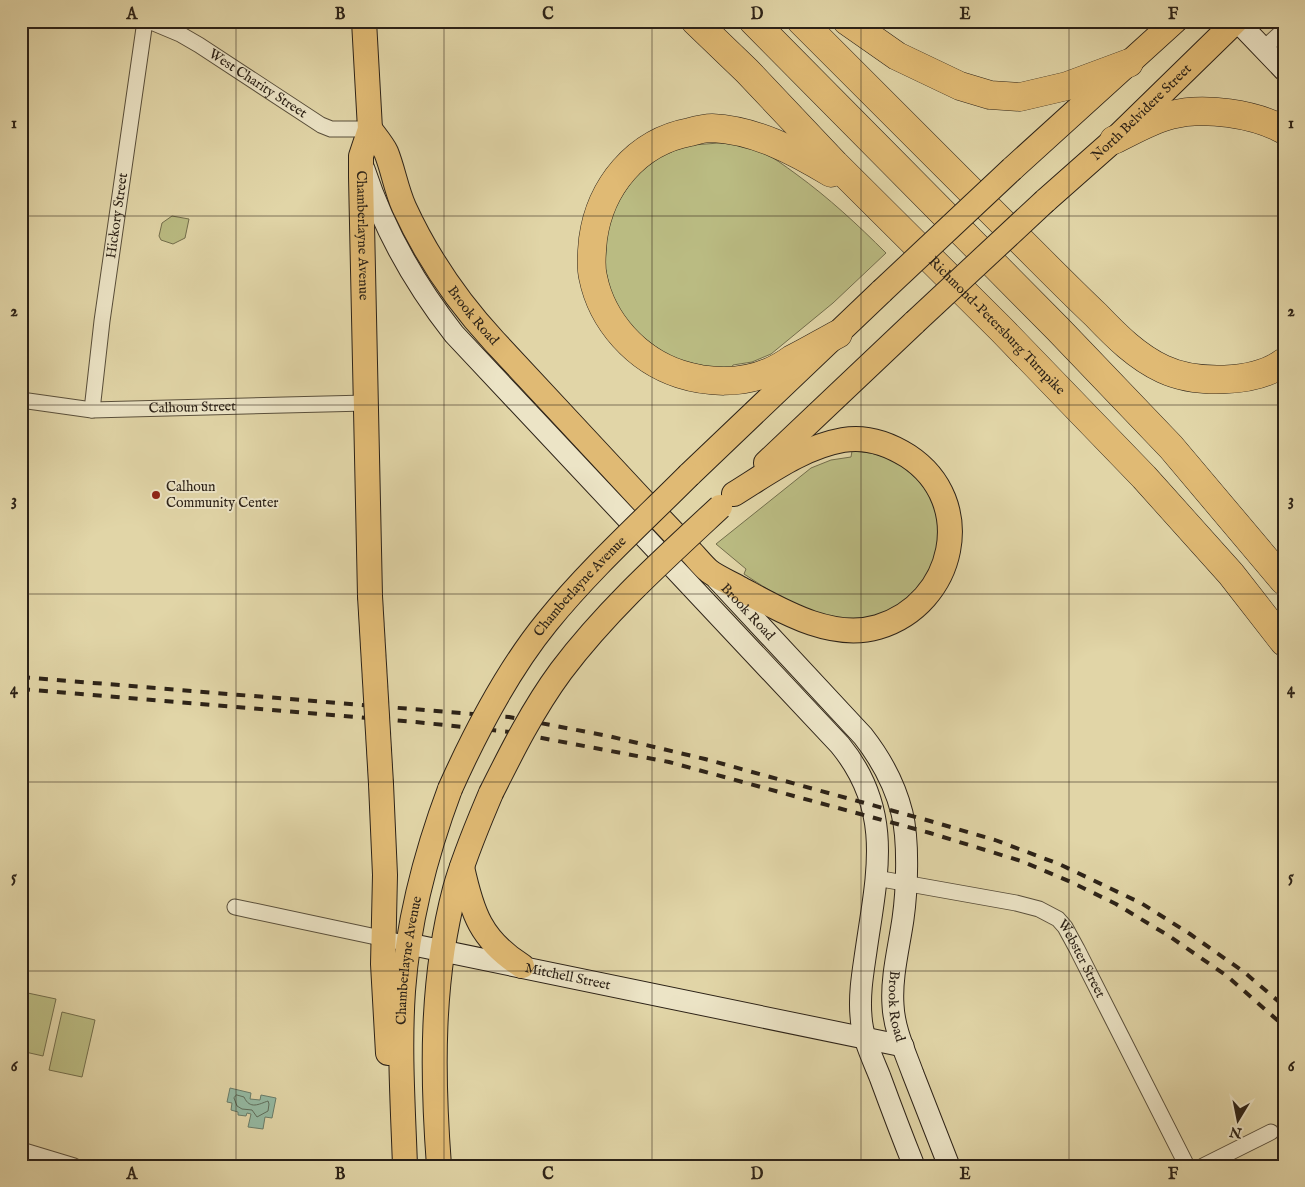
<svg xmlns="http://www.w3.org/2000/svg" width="1305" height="1187" viewBox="0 0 1305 1187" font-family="'IM FELL English',serif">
	<rect width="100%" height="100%" fill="#e1d5a7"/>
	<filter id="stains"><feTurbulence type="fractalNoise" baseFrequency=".004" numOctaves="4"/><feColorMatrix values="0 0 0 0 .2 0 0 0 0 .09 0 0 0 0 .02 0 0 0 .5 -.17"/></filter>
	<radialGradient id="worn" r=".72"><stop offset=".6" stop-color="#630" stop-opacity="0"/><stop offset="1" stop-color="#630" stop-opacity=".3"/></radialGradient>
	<g fill="#babb82" stroke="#736e4c">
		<path d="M719,143C733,144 747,145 761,151C773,157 785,166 796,174C829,198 858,225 886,253L833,303L771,354L752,362L733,365L729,371L672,359L627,325L610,290L605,267L607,227L617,203L638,172L656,159L678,149L693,145Z"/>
		<polygon points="172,216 189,219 185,238 173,244 161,240 159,236 162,223"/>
		<path d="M852,451C861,452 870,452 878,455C911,464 937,495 939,529C940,534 938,540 937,544C936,550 936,558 934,563C933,568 929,572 926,576C905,609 868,627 828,617C797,609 770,591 744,574L746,569L716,544L811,468L831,460L851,457Z"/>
		<polygon points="23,992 56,999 43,1056 21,1051 21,1000"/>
		<polygon points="62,1012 95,1020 82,1077 49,1070"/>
	</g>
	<polygon fill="#95b9a2" stroke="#6b7d6a" points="230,1088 251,1093 250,1099 260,1100 261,1095 276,1098 272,1118 265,1117 263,1129 248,1127 251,1114 247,1113 246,1116 238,1115 238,1112 231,1110 232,1103 227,1102"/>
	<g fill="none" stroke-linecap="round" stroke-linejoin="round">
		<path stroke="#606e5c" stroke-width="1" d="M237,1095L244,1097C250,1110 259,1104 268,1101L269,1104L268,1111L257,1117L252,1110L242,1109L237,1106L234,1098Z"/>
		<g stroke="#594f3b" stroke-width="17">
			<g id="street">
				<path id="s1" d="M149,21L180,34L199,45L321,125L331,129H370"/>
				<polyline points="1263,49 1284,30"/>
				<path id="s2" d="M21,400L92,410L366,403"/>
				<path id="s3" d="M92,410L102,321L145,21"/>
				<path id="s4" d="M876,878L1016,903L1039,909L1058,919L1065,927L1077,949L1187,1166"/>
				<polyline points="235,907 409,944"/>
				<polyline points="21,1150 74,1166"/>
				<polyline points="1203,1166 1271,1132"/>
			</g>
		</g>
		<g stroke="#2c2217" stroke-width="23">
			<g id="secondary">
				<polyline points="1237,21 1284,70"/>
				<path d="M364,169C384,230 414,283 454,334L840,745C894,811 877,874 866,951C863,972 859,994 861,1016C862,1037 872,1057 880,1077C891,1107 902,1136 914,1166"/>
				<path id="s5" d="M717,579L863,736C881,759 895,785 902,813C909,841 907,891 903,919C899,947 891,977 893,1005C894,1029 905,1052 913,1074C925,1104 937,1135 949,1166"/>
				<path id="s6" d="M409,944L903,1046"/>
			</g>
		</g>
		<g stroke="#2c2217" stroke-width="26">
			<g id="primary">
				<path id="s7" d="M364,21L370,129L361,156V177L370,596"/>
				<path id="s8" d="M370,129C375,136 382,144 386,152C393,169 396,189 404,207C427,257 456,300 494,341C544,394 593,448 643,501C659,518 675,534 690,551C696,557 702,565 709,571C718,578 731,583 741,589C780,610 831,641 878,627C955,604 978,502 908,456C889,444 866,436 843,440C803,447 768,473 734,494"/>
				<polyline points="1012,169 1175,21"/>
				<path id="s9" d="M1045,201L1114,140L1236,21"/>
				<polyline points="766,463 915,322"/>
				<polyline points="689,475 882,291"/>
				<polyline points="381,784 385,875 383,964 388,1053"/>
				<path d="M462,867C472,913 481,940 522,966"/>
				<path id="s10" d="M405,1166C403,1108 399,1049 403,991C408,922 426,853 450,789"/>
				<path d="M439,1166C432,1073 431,980 455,889C464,856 478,824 491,793"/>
			</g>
		</g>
		<g stroke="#2c2217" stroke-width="29">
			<g id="highway">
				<path id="s11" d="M695,21L747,71L835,164L1002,330L1144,477L1231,574L1284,642"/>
				<polyline points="753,21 1058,329 1171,447 1284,581"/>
				<path d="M801,21C881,101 960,180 1039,259C1058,278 1077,297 1096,315C1116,336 1137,357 1163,369C1195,384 1255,384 1284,362"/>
				<polyline points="847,21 897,56 960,86 990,95 1020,97 1067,86 1129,63"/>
				<path d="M1114,140C1133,131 1151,120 1171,115C1204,106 1255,114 1284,130"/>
				<path d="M831,173C795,151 755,130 712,128C705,128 697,130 690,132C636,142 600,187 593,239C592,251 590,265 593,277C602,322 637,360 680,374C708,383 741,384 769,372C777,369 785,364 792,359C808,351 823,342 838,334"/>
			</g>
		</g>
		<use href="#street" stroke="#ece4c6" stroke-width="15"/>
		<use href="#secondary" stroke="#ece4c6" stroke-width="21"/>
		<use href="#primary" stroke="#e0ba74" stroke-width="24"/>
		<use href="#highway" stroke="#e0ba74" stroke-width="28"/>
		<g stroke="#2c2217" stroke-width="4" stroke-dasharray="9 9" stroke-linecap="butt">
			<polyline points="21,677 509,717 608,736 705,759 930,821 995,840 1059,864 1141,903 1190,934 1244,972 1284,1006"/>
			<polyline points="21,689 416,722 510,732 669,762 930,833 1021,861 1071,882 1116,904 1169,936 1227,976 1284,1026"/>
		</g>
		<g stroke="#2c2217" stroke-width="26" stroke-linecap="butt">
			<g id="primary-bridge">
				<polyline points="882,291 1012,169"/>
				<polyline points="915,322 1045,201"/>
				<polyline points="370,596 381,784"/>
				<path id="s12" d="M450,789C476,731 507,671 547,622C590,569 641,523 689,475"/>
				<path d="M491,793C512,751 533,709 561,671C607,610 664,559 720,507"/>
			</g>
		</g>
		<use href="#primary-bridge" stroke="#e0ba74" stroke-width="24"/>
	</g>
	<path fill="none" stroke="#2c2217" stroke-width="1" stroke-opacity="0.55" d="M236,21V1166M444,21V1166M652,21V1166M861,21V1166M1069,21V1166M21,216H1284M21,405H1284M21,594H1284M21,782H1284M21,971H1284"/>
	<circle fill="#8f2418" stroke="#ece4c6" stroke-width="2" cx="156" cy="495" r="5"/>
	<g text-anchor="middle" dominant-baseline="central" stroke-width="4" stroke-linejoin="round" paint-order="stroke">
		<g font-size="14" fill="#2c2217" stroke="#ece4c6">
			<text stroke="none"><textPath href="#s1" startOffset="126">West Charity Street</textPath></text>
			<text stroke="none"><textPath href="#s9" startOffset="131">North Belvidere Street</textPath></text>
			<text stroke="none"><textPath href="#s3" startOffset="196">Hickory Street</textPath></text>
			<text stroke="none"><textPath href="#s7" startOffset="216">Chamberlayne Avenue</textPath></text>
			<text stroke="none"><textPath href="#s8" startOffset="215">Brook Road</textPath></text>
			<text stroke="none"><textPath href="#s11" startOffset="429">Richmond-Petersburg Turnpike</textPath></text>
			<text stroke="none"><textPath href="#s2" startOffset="172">Calhoun Street</textPath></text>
			<text stroke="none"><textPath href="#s12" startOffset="242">Chamberlayne Avenue</textPath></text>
			<text stroke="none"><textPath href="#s5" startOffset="45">Brook Road</textPath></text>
			<text stroke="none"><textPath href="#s4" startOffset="234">Webster Street</textPath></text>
			<text stroke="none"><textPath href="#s10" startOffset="206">Chamberlayne Avenue</textPath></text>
			<text stroke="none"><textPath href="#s6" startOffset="162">Mitchell Street</textPath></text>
			<text stroke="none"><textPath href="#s5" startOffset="496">Brook Road</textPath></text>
		</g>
		<g font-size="14" fill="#2c2217" stroke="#ece4c6" text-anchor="start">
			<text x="166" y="487">Calhoun<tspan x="166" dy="16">Community Center</tspan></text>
		</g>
	</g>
	<rect width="1305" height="1187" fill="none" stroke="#e1d5a7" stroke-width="55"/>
	<g transform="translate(1238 1120) rotate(190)" stroke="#ece4c6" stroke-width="4" paint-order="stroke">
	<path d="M0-4L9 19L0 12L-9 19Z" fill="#2c2217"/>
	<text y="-8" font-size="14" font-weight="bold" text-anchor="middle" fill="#2c2217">N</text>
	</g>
	<rect x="28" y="28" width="1250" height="1132" fill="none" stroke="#2c2217" stroke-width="2"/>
	<g font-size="16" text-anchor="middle" font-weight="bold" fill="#2c2217">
		<text x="132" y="19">A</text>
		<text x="340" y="19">B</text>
		<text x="548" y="19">C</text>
		<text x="757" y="19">D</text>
		<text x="965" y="19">E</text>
		<text x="1173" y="19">F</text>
		<text x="14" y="128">1</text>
		<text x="1291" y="128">1</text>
		<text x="14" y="316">2</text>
		<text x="1291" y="316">2</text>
		<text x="14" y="505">3</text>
		<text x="1291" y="505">3</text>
		<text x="14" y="694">4</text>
		<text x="1291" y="694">4</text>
		<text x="14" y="882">5</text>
		<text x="1291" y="882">5</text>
		<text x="14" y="1071">6</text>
		<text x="1291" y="1071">6</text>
		<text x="132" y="1179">A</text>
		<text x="340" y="1179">B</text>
		<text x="548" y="1179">C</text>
		<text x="757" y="1179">D</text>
		<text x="965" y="1179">E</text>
		<text x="1173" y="1179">F</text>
	</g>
	<rect width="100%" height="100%" filter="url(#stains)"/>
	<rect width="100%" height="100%" fill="url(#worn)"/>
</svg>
